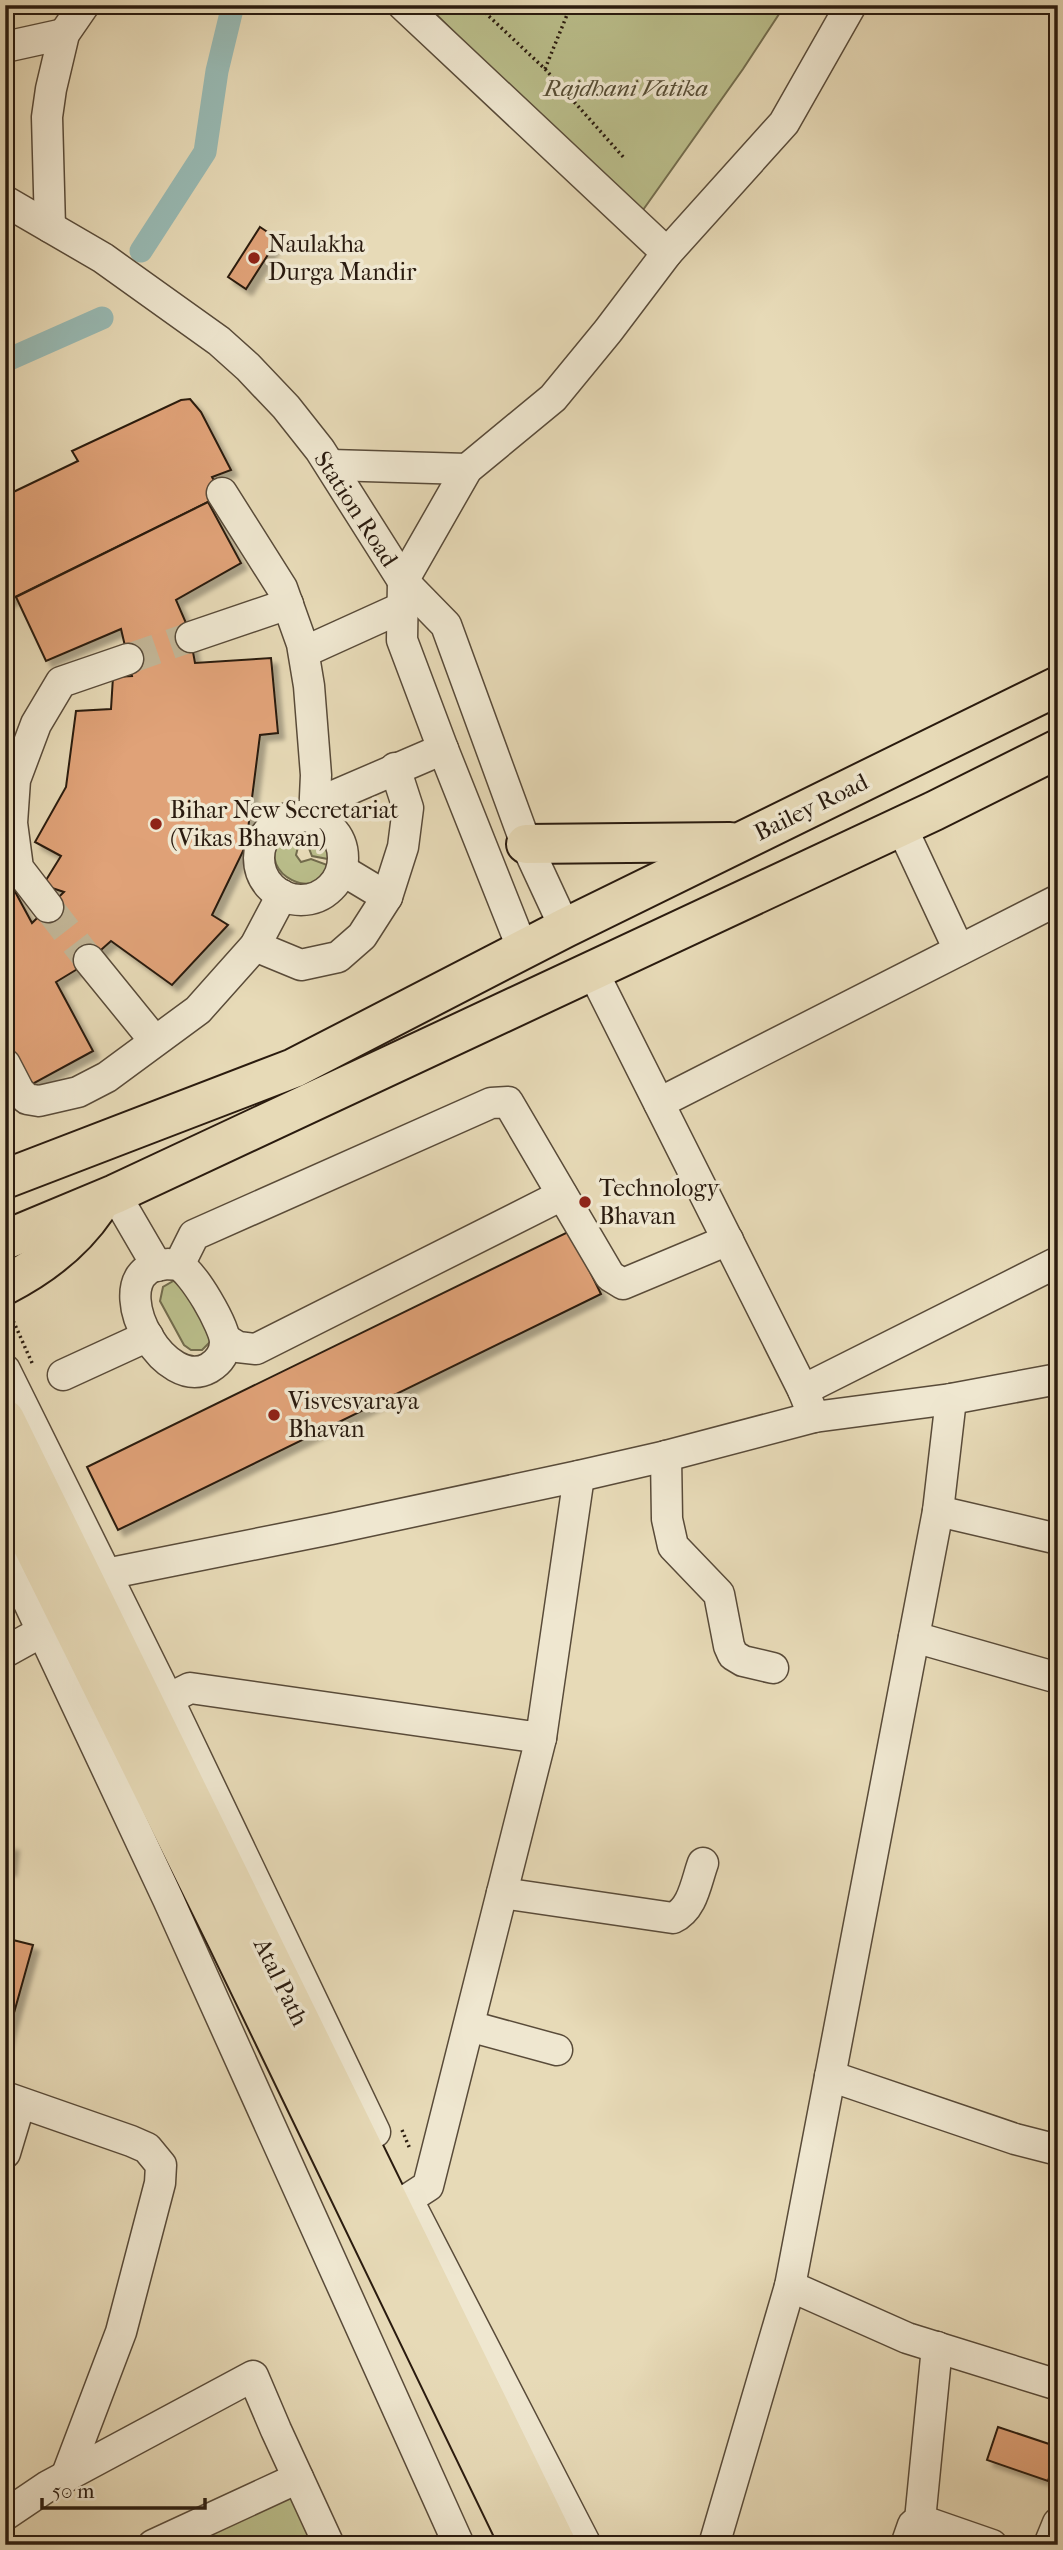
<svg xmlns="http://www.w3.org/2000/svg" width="1063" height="2550" viewBox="0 0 1063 2550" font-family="'IM FELL French Canon',serif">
	<defs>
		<filter id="shadow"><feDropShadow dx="6" dy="6" stdDeviation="2" flood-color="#0004"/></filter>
	</defs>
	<rect width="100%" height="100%" fill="#e7dab7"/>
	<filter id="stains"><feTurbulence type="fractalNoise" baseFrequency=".00286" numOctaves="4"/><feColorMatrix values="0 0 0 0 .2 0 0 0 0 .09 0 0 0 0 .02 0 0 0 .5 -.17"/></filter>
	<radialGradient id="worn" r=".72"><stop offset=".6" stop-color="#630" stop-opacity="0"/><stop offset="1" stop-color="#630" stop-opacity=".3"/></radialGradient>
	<g fill="#babe8b" stroke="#726c4d" stroke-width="2">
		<polygon points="427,5 785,5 743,69 638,217"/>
		<path d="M301,825C325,831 331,834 333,860L312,856L308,846L302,845L298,847L296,855L301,862L311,859L330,866C319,904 257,874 279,841C284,832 291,827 301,825Z"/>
		<polygon points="175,1280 187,1282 211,1341 202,1350 191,1350 184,1345 160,1301 163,1287"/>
		<polygon points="293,2490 318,2545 173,2545"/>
	</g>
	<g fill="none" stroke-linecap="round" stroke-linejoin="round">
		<g stroke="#98bab4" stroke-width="23">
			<polyline points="141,251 205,152 217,71 233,5"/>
			<polyline points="5,361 102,318"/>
		</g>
	</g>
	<g fill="#e0a278" stroke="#2a1b0f" stroke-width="2" filter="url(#shadow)">
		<polygon points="260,227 278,239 246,289 228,277"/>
		<polygon points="190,399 201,412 231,470 212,477 222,495 5,602 5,496 78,461 72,451 181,400"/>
		<polygon points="208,502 241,563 176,600 189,630 195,663 271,658 278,733 260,735 246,845 212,915 228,925 172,985 111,941 84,965 56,982 93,1051 27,1087 5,1043 5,873 32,923 64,892 43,885 61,856 35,842 66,787 76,711 111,709 113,677 132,676 121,629 46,661 16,597"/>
		<polygon points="570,1231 601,1294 118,1530 87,1467"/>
		<polygon points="5,1844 13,1845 10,1870 5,1869"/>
		<polygon points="5,1938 33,1945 5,2045"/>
		<polygon points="998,2427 1058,2447 1048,2481 987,2460"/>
	</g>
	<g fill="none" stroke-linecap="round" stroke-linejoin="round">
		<g stroke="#c1b495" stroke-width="30" stroke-dasharray="30 15" stroke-linecap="butt">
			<polyline points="128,659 191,637"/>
			<polyline points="48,907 89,960"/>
		</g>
		<g stroke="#594b39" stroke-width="33">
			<g id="minor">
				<polyline points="403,5 667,253"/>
				<polyline points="5,47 64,34"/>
				<polyline points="5,201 103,258 219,341 248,367 286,407 320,450 403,581 446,625 526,844 565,928"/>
				<polyline points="50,227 47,117 51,89 64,34 84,5"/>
				<polyline points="331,465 467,469"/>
				<polyline points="222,493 282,588 302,644 309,686 316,775 314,819"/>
				<polyline points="191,637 288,604"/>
				<polyline points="304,652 401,608"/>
				<polyline points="315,804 443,749"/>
				<circle cx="301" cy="858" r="42"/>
				<polyline points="901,826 959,950"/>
				<polyline points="342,870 387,897"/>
				<polyline points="48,907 18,868 12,823 15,780 36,724 61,682 128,659"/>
				<polyline points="255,946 301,965 338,957 362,936 387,897 403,847 408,808 395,768"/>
				<polyline points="523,950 443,749 402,640 403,581 467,469 553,398 608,331 667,253 784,123 851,5"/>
				<polyline points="89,960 154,1040"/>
				<polyline points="592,970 803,1390 814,1417"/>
				<polyline points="5,1064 19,1091 27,1099 39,1101 78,1092 107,1077 198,1010 255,946 282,895"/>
				<polyline points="659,1103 1058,900"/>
				<polyline points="115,1194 157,1266"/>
				<path d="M168,1264C171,1265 175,1264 178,1265C193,1271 225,1327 225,1342C225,1354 219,1362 209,1368C166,1392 111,1296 147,1270C152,1266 161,1265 168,1264Z"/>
				<polyline points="179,1265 194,1235 491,1103 508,1102 610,1276 623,1284 728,1240"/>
				<polyline points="225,1339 238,1347 256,1349 562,1195"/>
				<polyline points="5,1370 168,1699 375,2132"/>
				<polyline points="63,1375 148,1336"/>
				<polyline points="803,1390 1058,1262"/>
				<polyline points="951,1399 938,1511 790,2286 907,2338 1058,2385"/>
				<polyline points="666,1456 667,1519 673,1546 719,1594 729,1646 733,1655 743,1661 773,1668"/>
				<polyline points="938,1511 1058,1539"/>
				<polyline points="5,1552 168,1899 459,2545"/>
				<polyline points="106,1574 331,1529 579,1476 666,1456 814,1417 951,1399 1058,1379"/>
				<polyline points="914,1637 1058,1678"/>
				<polyline points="5,1652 43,1631"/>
				<polyline points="168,1699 190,1688 541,1738 579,1476"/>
				<path d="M502,1893L673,1918C693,1909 696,1882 703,1863"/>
				<polyline points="469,2026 557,2050"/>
				<polyline points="830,2076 1015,2139 1058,2150"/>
				<polyline points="5,2097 131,2141 147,2148 161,2165 160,2183 121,2332 66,2477"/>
				<polyline points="5,2153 20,2103"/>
				<polyline points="408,2199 428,2186 541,1738"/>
				<polyline points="412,2208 586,2545"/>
				<polyline points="5,2515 48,2486 253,2376 276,2430 329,2545"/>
				<polyline points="920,2520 937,2347"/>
				<polyline points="153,2545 298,2478"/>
				<polyline points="714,2545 790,2286"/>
				<polyline points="906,2545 913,2525 920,2520 992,2545"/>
				<polyline points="1049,2545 1058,2523"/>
			</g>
		</g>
		<g stroke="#2a1b0f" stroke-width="42">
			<g id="major">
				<polyline points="5,1419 557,2545"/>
				<polyline points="5,1490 226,1937 520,2545"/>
			</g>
		</g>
		<g stroke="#2a1b0f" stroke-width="42">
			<g id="highway">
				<polyline points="526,844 730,842"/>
				<polyline points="5,1179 294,1068 565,928 1058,686"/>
				<polyline points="5,1240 115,1194 934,811 1058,749"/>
				<path d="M5,1285C42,1266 74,1241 97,1207"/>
			</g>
		</g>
		<g stroke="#2a1b0f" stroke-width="3.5" stroke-dasharray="2 3.5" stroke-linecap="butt">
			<polyline points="477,5 545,69 625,159"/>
			<polyline points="545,69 571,5"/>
			<polyline points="11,1316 33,1365"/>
			<polyline points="402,2130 410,2149"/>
		</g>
		<use href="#minor" stroke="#efe7d0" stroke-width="30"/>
		<use href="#major" stroke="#e7dab7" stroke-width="38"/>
		<use href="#highway" stroke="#e7dab7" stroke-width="38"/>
	</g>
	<g fill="#8f2418" stroke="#efe7d0" stroke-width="2.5">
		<circle cx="254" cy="258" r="7"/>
		<circle cx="156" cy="824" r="7"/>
		<circle cx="585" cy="1202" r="7"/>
		<circle cx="274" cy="1415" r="7"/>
	</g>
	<g text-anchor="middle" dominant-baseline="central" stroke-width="7" stroke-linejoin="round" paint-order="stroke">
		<g font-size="24" font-style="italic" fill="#554c34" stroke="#efe7d0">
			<text x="626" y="88">Rajdhani Vatika</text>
		</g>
		<g font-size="24" fill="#2a1b0f" stroke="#efe7d0" text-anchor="start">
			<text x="268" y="244">Naulakha<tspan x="268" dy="28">Durga Mandir</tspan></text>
			<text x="170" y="810">Bihar New Secretariat<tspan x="170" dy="28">(Vikas Bhawan)</tspan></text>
			<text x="599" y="1188">Technology<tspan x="599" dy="28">Bhavan</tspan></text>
			<text x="288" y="1401">Visvesvaraya<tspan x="288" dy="28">Bhavan</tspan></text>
		</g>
		<g font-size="24" fill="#2a1b0f" stroke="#efe7d0">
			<text transform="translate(356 509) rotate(57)">Station Road</text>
			<text transform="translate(811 807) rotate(-26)">Bailey Road</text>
			<text transform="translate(281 1982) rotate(64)">Atal Path</text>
		</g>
	</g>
	<rect width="1063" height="2550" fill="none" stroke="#e7dab7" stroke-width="28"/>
	<rect x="7" y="7" width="1049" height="2536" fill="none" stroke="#2a1b0f" stroke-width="3.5"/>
	<rect x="14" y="14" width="1035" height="2522" fill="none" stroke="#2a1b0f" stroke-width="2"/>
	<path d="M42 2498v10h163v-10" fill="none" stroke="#2a1b0f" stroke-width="3.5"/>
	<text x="52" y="2498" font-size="21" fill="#2a1b0f" stroke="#efe7d0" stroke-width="5" paint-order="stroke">50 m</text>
	<rect width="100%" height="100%" filter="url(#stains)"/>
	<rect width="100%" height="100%" fill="url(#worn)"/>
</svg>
